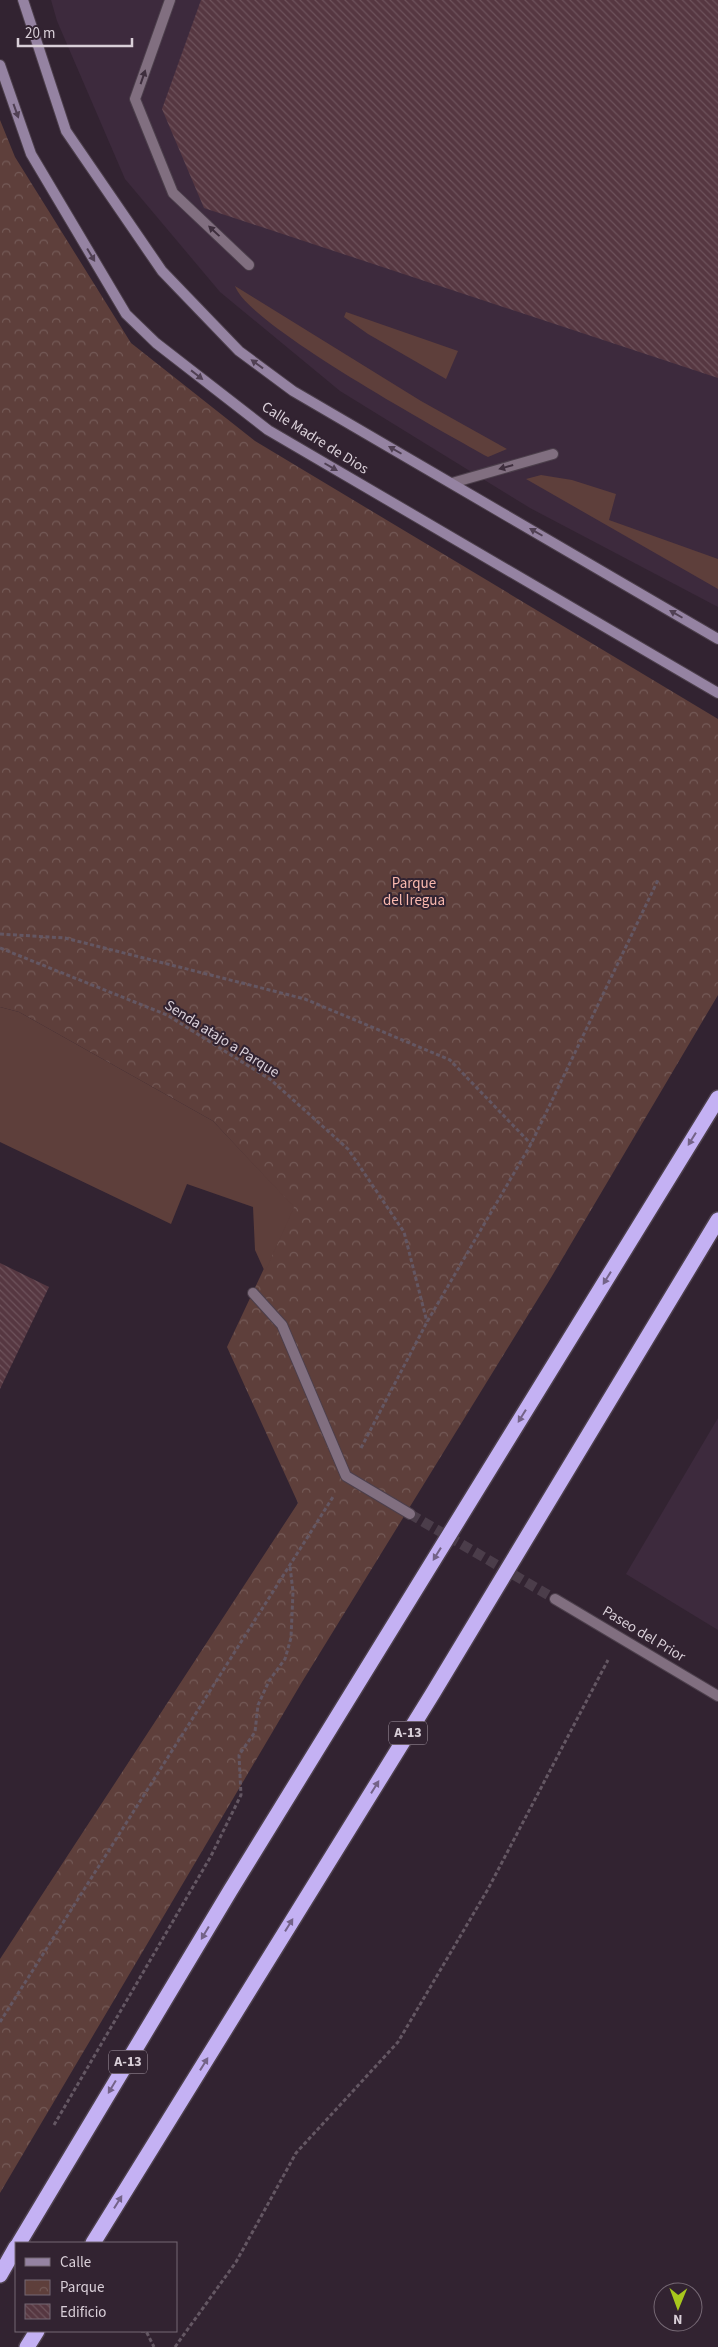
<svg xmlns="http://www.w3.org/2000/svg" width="718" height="2347" viewBox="0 0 718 2347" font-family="'Source Sans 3',sans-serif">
	<defs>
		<pattern id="park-crowns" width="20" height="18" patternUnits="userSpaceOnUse" patternTransform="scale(1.25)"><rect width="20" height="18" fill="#5e3f3b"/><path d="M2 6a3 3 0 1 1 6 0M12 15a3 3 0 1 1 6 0" fill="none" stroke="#745a57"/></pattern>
		<pattern id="building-back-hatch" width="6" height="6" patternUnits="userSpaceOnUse" patternTransform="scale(1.25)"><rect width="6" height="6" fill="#563741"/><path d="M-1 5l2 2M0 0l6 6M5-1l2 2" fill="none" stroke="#6e535c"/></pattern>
	</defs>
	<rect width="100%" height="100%" fill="#322331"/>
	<g fill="#3d2a3d">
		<polygon points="51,0 718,0 718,607 530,508 340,391 220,292 125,179 57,21"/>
		<polygon points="718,1418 718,1630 626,1574"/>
	</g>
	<polygon fill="url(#park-crowns)" points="0,120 15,157 131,343 255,441 718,719 718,995 552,1276 302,1682 0,2193 0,1959 298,1503 227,1347 293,1207 213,1121 19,1012 0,1007"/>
	<g fill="#5e3f3b">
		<path d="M235,286L421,401L507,449L488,457C444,432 248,325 235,286Z"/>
		<polygon points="346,312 458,351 446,379 368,334 344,317"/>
		<polygon points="541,475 572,480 616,494 609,520 718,559 718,589 526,479"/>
		<polygon points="0,1007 19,1012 213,1121 294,1207 265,1272 255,1250 253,1207 187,1184 171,1224 0,1142"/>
	</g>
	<g fill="url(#building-back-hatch)">
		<polygon points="201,0 718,0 718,378 204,208 162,109"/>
		<polygon points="0,1263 49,1287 0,1389"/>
	</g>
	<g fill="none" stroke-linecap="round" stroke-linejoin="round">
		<polyline stroke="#4b3d4a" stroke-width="10" stroke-dasharray="10 5" stroke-linecap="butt" points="410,1514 555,1599"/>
		<g stroke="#4c3f4b" stroke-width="12">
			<g id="service">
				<polyline points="170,0 135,99 173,193 249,265"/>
				<polyline points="452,483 553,454"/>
			</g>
		</g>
		<g stroke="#4c3f4b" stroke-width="12">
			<g id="minor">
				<polyline points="253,1293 282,1325 346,1476 410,1514"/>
				<polyline points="555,1599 718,1696"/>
			</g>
		</g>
		<g stroke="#4c3f4b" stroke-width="12">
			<g id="secondary">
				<polyline points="23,0 66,131 162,271 239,351 293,391 718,639"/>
				<polyline points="0,65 31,154 126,314 156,343 268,430 718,693"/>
			</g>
		</g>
		<g stroke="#4c3f4b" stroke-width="18">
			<g id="motorway">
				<polyline points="19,2243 230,1891 718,1098"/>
				<polyline points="93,2243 433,1693 718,1220"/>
				<polyline points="0,2275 16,2247"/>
				<polyline points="27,2347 37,2331"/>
			</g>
		</g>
		<g stroke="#645763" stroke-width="3" stroke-dasharray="4 2.5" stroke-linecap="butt">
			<polyline points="0,934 65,938 305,999 450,1060 531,1144"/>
			<polyline points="0,948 167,1015 271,1080 348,1149 404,1232 427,1322"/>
			<polyline points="361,1448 427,1322 531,1144 658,880"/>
			<polyline points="0,2022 333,1497"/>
			<polyline points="54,2125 211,1856 241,1795 239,1755 255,1732 258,1705 269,1681 285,1659 291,1638 293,1592 290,1566"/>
			<polyline points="141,2331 146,2331 154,2347"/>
			<polyline points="175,2347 236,2262 296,2153 398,2042 488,1889 608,1660"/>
		</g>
		<use href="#service" stroke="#816f80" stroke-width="10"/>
		<use href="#minor" stroke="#816f80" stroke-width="10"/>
		<use href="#secondary" stroke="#9583a2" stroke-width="10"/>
		<use href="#motorway" stroke="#c4b1f3" stroke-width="15"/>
	</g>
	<defs><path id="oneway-solid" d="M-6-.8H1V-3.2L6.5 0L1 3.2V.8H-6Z" transform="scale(1.25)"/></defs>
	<g fill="#3e2e3d">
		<use href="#oneway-solid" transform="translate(143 77) rotate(-71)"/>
		<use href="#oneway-solid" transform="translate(214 231) rotate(-137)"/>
		<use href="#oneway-solid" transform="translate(506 467) rotate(164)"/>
	</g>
	<g fill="#504053">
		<use href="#oneway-solid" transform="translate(16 111) rotate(70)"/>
		<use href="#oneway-solid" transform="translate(91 255) rotate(59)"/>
		<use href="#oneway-solid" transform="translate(257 364) rotate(-144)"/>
		<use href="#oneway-solid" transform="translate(197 375) rotate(38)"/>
		<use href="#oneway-solid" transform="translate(395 450) rotate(-150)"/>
		<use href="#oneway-solid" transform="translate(331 467) rotate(30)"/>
		<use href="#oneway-solid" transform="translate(536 532) rotate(-150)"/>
		<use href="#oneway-solid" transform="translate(676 614) rotate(-150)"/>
	</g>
	<g fill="#746388">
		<use href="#oneway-solid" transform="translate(692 1139) rotate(122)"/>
		<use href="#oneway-solid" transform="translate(607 1278) rotate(122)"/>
		<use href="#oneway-solid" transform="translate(522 1416) rotate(122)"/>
		<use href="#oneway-solid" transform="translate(437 1554) rotate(122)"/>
		<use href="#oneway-solid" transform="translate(375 1787) rotate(-58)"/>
		<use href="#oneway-solid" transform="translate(289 1925) rotate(-58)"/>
		<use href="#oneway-solid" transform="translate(205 1933) rotate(121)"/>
		<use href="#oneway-solid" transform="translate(204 2064) rotate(-58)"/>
		<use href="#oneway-solid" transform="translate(112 2087) rotate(121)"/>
		<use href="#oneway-solid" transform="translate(118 2202) rotate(-58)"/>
	</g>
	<g text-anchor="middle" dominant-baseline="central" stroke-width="4" stroke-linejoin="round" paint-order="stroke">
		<g fill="#322331" stroke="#a79ba6" stroke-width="1">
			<rect x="389" y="1721.5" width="38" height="23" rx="4"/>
			<rect x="109" y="2050.5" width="38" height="23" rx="4"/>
		</g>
		<g font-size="14" font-weight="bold" fill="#d9cfd8">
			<text x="408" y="1733">A-13</text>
			<text x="128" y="2062">A-13</text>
		</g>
		<g font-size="15" fill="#d9cfd8" stroke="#322331">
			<text transform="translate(315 438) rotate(32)">Calle Madre de Dios</text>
			<text transform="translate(222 1039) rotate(32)">Senda atajo a Parque</text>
			<text transform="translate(644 1634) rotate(31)">Paseo del Prior</text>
		</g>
		<g font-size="15" fill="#f9b9af" stroke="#322331">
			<text x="414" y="883">Parque<tspan x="414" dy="17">del Iregua</tspan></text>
		</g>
	</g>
	<rect x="15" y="2242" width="162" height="90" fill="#322331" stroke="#756874"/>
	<rect x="25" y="2258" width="25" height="8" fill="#9583a2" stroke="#756874"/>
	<text x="60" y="2267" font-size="15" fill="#d9cfd8">Calle</text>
	<rect x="25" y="2280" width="25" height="15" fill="url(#park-crowns)" stroke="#756874"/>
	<text x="60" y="2292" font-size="15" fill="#d9cfd8">Parque</text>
	<rect x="25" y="2304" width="25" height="15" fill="url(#building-back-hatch)" stroke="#756874"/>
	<text x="60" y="2317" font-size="15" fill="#d9cfd8">Edificio</text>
	<g transform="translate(678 2307) rotate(181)"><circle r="24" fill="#322331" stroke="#756874"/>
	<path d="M0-4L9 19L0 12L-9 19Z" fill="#a8c71d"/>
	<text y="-8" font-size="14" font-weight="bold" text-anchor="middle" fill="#d9cfd8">N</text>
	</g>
	<path d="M18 38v8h114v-8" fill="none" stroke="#d9cfd8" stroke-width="2.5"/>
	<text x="25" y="38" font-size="15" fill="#d9cfd8" stroke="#322331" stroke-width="4" paint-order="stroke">20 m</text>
</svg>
